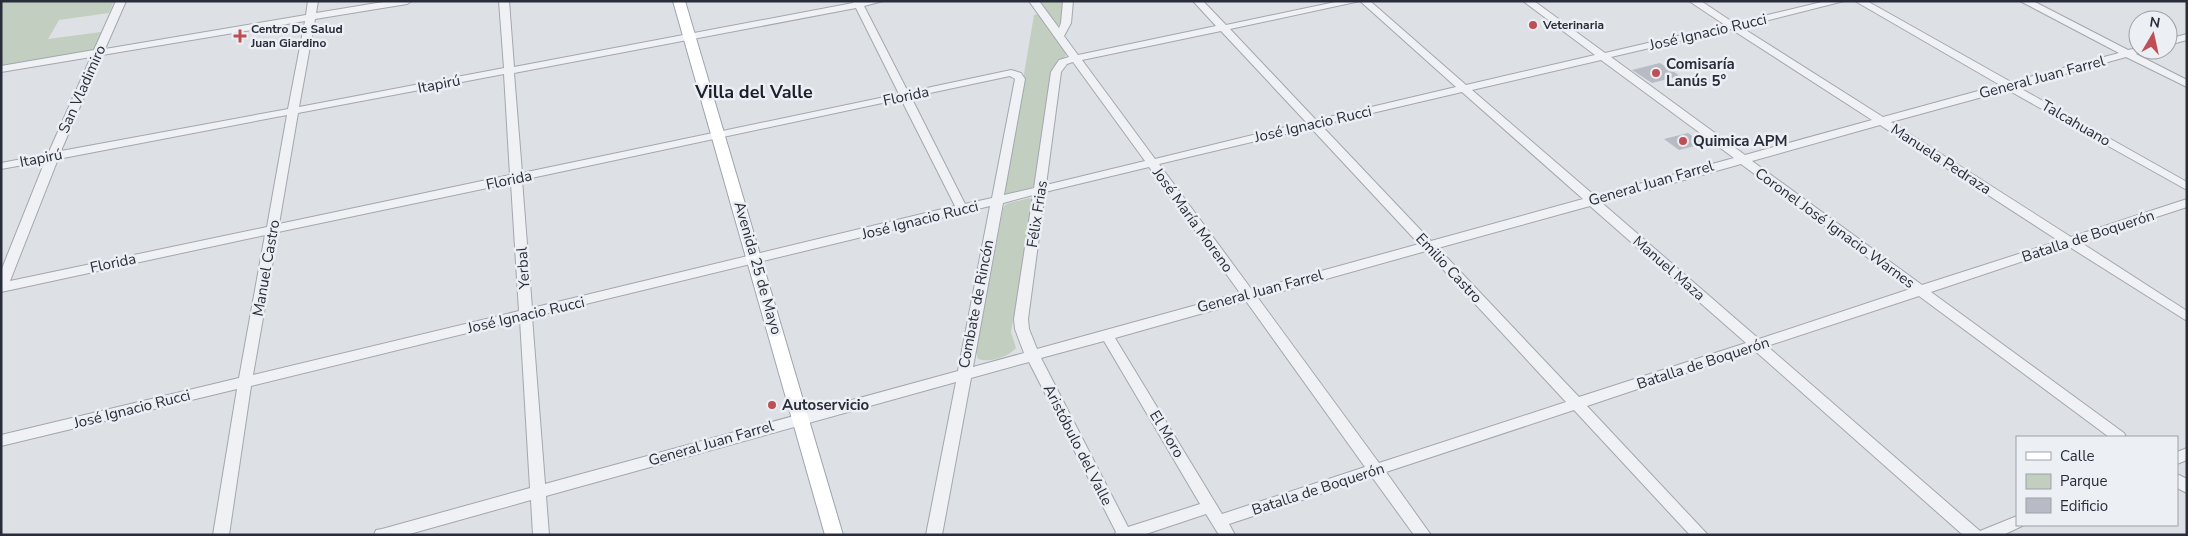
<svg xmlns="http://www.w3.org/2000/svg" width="2188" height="536" viewBox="0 0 2188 536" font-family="'Nunito Sans',sans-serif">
	<rect width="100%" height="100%" fill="#dde0e5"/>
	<g fill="#c2cebf">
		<polygon points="1,1 114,1 109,13 59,20 48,39 101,32 93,52 1,67"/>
		<polygon points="1039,1 1064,1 1062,24 1057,25"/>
		<polygon points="1038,14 1067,54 1059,63 1036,184 1031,188 1006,194 1004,192 1034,15"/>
		<path d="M1029,198L1033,201L1011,332L1016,348C1008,357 990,363 978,359L976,352L1003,208L1006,204Z"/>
	</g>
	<g fill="#b8bbc4">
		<polygon points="1660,63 1680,76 1652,83 1632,70"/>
		<polygon points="1688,133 1703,144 1679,150 1664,139"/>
	</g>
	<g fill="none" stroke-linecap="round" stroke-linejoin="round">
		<g stroke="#a3a7ae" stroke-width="2">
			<g id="minor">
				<path d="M116,1H126L105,49L306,15L308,1H318L316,13L389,1H412L407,4L315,19L299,107L504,68L499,1H509L514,67L853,3L852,1H883L864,6L908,92L1011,70L1021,73L1025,79L1004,195L1034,188L1051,72L1059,60L1069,57L1029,1H1039L1059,28L1061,23L1063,1H1073L1071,23L1064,36L1078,55L1216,26L1193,1H1203L1226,25L1340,1H1370L1466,85L1595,55L1523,1H1534L1605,53L1725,25L1689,1H1701L1734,23L1826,1H1844L1741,27L1883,117L2000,85L1855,1H1867L2011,82L2119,53L2020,1H2033L2128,50L2138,48V50H2145L2136,54L2187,80V87L2126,57L2018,87L2187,182V190L2008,90L1891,122L2071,237L2187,199V207L2080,242L2187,311V321L2068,246L1931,292L2124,433L2126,437H2109L1919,296L1767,346L1980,531L2017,516V525H2023L2022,526L2003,535H1963L1754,350L1587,406L1708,535H1690L1574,410L1386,472L1431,535H1414L1372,477L1229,524L1235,535H1219L1206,514L1143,535H1114L1116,532L1029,362L971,378L942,535H926L956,382L546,496L549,535H533L531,500L406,535H374L376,530L382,529L530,488L520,320L251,386L229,535H213L237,389L1,446V435L239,378L265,235L1,292V271L45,161L1,169V163L48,154L91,57L1,72V66L94,50ZM1360,1L1456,87L1316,120L1230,29ZM856,8L899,94L522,173L514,73ZM305,21L288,109L61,151L102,55ZM1731,29L1872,120L1745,155L1611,57ZM1221,31L1306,122L1155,159L1082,60ZM1601,60L1734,158L1595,196L1472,90ZM1073,62L1145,161L1046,185L1061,72L1067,64ZM504,74L510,175L279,224L298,113ZM1010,76L1015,79L992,198L965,204L911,97ZM1462,92L1583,199L1431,241L1321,125ZM901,99L955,206L532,308L522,180ZM287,115L267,227L10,281L58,159ZM1880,125L2059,241L1922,285L1752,161ZM1311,128L1419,244L1252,290L1159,164ZM1741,164L1910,289L1759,339L1602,203ZM1149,167L1240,293L1037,349L1029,329L1028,319L1045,192ZM511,183L519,311L253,375L278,232ZM1033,195L1014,319L1015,329L1024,353L973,367L1003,203ZM990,206L958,371L545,484L532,317ZM1590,206L1746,343L1579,397L1438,248ZM1426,251L1566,402L1379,463L1258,298ZM1246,301L1365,467L1222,514L1115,338ZM1104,341L1200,504L1128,527L1041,358Z"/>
				<polygon points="2187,34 2187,40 2168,45 2168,39"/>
				<polygon points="2187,448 2187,460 2177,464 2177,452"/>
				<polygon points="2177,474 2187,479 2187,493 2177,488"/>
			</g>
		</g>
		<g stroke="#9ea3b0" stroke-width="2">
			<polygon id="major" points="673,1 685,1 843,535 825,535"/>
		</g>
		<use href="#minor" fill="#eff1f4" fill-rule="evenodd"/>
		<use href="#major" fill="#fff" fill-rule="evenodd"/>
	</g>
	<g fill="#be4f54" stroke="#eceff3" stroke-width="2">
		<circle cx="1533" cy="25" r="5"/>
		<path d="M237.5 28.5h5v5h5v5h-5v5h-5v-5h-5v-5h5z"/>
		<circle cx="1656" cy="73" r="5"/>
		<circle cx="1683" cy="141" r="5"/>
		<circle cx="772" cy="405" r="5"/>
	</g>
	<g text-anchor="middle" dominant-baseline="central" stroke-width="5" stroke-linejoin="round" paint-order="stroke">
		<g font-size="12" font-weight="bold" fill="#292d3a" stroke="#eceff3" text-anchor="start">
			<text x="1543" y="25">Veterinaria</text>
			<text x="251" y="29">Centro De Salud<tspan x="251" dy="14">Juan Giardino</tspan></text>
		</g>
		<g font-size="15" fill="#292d3a" stroke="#eceff3">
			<text transform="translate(1708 32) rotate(-13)">José Ignacio Rucci</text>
			<text transform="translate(2042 77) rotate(-15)">General Juan Farrel</text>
			<text transform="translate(439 84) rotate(-11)">Itapirú</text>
			<text transform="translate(82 89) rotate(-66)">San Vladimiro</text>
			<text transform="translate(906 96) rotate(-12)">Florida</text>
			<text transform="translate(2076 123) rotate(30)">Talcahuano</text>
			<text transform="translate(1313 124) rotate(-13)">José Ignacio Rucci</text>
			<text transform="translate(41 158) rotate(-11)">Itapirú</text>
			<text transform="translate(1941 159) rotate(33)">Manuela Pedraza</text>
			<text transform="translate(509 180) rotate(-12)">Florida</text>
			<text transform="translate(1651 183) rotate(-16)">General Juan Farrel</text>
			<text transform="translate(1037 214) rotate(-81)">Félix Frias</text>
			<text transform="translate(920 220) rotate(-14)">José Ignacio Rucci</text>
			<text transform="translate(1193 220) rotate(54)">José María Moreno</text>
			<text transform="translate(1835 228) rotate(36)">Coronel José Ignacio Warnes</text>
			<text transform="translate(2088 236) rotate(-18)">Batalla de Boquerón</text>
			<text transform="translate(113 263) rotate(-12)">Florida</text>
			<text transform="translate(266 268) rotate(-80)">Manuel Castro</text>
			<text transform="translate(523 268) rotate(-94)">Yerbal</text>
			<text transform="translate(758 268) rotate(74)">Avenida 25 de Mayo</text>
			<text transform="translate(1449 268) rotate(47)">Emilio Castro</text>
			<text transform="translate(1669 268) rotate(41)">Manuel Maza</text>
			<text transform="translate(1260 291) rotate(-15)">General Juan Farrel</text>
			<text transform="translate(976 304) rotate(-79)">Combate de Rincón</text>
			<text transform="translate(526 315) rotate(-13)">José Ignacio Rucci</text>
			<text transform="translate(1703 363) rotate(-18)">Batalla de Boquerón</text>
			<text transform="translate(132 409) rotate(-14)">José Ignacio Rucci</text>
			<text transform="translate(1167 434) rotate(59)">El Moro</text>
			<text transform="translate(711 443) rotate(-16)">General Juan Farrel</text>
			<text transform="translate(1078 445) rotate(63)">Aristóbulo del Valle</text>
			<text transform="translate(1318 489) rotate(-18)">Batalla de Boquerón</text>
		</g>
		<g font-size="15" font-weight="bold" fill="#292d3a" stroke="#eceff3" text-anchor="start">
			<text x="1666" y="64">Comisaría<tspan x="1666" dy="17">Lanús 5°</tspan></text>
			<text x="1693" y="141">Quimica APM</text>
			<text x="782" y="405">Autoservicio</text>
		</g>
		<g font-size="18" font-weight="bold" fill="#1b1e2b" stroke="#eceff3">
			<text x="754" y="92">Villa del Valle</text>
		</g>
	</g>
	<rect width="2188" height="536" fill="none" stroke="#292d3a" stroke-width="5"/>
	<rect x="2016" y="436" width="162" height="90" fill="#eceff3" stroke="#9ea1a9"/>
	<rect x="2026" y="452" width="25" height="8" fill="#ffffff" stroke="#9ea1a9"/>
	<text x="2060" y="461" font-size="15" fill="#292d3a">Calle</text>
	<rect x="2026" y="474" width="25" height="15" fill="#c2cebf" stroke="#9ea1a9"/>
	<text x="2060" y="486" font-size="15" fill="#292d3a">Parque</text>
	<rect x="2026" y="498" width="25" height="15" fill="#b8bbc4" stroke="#9ea1a9"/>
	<text x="2060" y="511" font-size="15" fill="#292d3a">Edificio</text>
	<g transform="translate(2153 35) rotate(9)"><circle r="24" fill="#eceff3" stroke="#9ea1a9"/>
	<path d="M0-4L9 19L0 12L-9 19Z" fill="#be4f54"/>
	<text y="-8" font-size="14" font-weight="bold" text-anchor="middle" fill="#292d3a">N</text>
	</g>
</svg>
